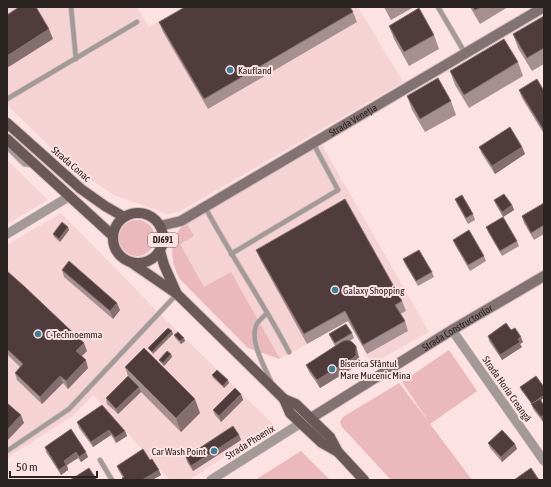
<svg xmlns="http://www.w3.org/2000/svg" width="551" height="487" viewBox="0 0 551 487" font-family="'Asap Condensed',sans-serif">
	<rect width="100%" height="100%" fill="#fde2e4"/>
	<g fill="#f5d2d4">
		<polygon points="7,7 137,7 149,27 183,7 358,7 403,82 179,212 167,214 114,195 70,166 7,105"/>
		<polygon points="322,145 429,332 372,364 348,321 280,359 248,348 187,287 179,278 173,265 172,249 173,242 180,228 186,223"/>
		<polygon points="7,160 48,200 7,224"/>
		<polygon points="61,213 164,318 274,425 189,480 170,480 93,395 73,416 7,458 7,245"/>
	</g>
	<g fill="#ebb8bb">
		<circle cx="137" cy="238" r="18"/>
		<path d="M186,223L194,236L180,244L204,287L231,272L280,359L248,348L179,278C170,258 168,238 186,223Z"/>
		<polygon points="449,350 477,391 430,424 472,480 391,480 342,427 340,422 343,417 399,383 429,422 402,382"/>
		<polygon points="301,451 330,480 255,480"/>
	</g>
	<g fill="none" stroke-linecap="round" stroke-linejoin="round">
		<g stroke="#d7bfc1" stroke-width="6">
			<g id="lane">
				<polyline points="71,7 76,59"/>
				<polyline points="438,7 465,53"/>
				<polyline points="7,99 137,22"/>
				<polyline points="7,147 24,164 32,165"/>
				<path d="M205,207C231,256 263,302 289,352"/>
				<polyline points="231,254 338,190 313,143"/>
				<path d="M267,313C264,316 261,319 258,322C247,338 265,367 271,382"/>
				<polyline points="7,451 69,409 177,294"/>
				<polyline points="100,460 112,480"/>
			</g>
		</g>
		<g stroke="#d7bfc1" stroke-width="10">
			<g id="street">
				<polyline points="7,234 70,196"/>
				<polyline points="452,330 544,461"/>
				<polyline points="211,480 301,423"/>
			</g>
		</g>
		<g stroke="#d7bfc1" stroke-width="12">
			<g id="secondary">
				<path id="s1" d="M160,226L181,221L544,7"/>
				<path id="s2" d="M311,418L452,330L544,276"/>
			</g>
		</g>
		<g stroke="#d7bfc1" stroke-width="12">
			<g id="primary">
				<polyline points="7,123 81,189 105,206 124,217"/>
				<polyline points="7,139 113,236"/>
				<circle cx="138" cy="238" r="25"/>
				<polyline points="160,251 164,265 176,292"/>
				<polyline points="132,263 177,294 284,399 296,404 330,437 338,452 364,480"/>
				<polyline points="284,399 290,413 322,443 338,452"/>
			</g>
		</g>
		<use href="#lane" stroke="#a49999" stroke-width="4.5"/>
		<use href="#street" stroke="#a49999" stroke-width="9"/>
		<use href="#secondary" stroke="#827273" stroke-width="10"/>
		<use href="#primary" stroke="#6a5758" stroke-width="10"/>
	</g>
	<g fill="#a68f90">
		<polygon points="384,7 414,7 391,20"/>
		<polygon points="470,7 508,7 480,24"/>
		<polygon points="353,12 357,22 208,109 163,32 159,22"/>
		<polygon points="544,16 544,64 532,71 518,48 513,34"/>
		<polygon points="389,26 434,35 439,49 409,66 394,39"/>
		<polygon points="518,62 523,76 469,108 455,85 450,71"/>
		<polygon points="519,90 544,91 544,134 522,98"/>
		<polygon points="407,96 451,101 456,115 425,132 412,110"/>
		<polygon points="479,147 522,147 525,154 495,174 482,154"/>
		<polygon points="455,199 473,214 475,220 468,224 457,204"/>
		<polygon points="494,200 512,205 514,210 503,217 496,205"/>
		<polygon points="544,203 544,234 534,240 524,223 522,216"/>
		<polygon points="68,227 69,230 60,242 54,237 53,234"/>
		<polygon points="486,227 517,241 519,246 502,256 488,232"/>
		<polygon points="453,240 484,256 486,261 470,271 455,245"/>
		<polygon points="256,250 402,301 406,311 400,314 405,321 408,331 367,354 348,321 307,344 260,259"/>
		<polygon points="403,259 432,272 434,277 418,286 405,264"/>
		<polygon points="62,270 120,310 113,319 64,277"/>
		<polygon points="7,271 87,351 81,356 88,368 68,389 63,383 42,404 17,380 15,373 20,367 7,354"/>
		<polygon points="511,330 523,342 520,344 522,347 502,360 489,341 488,336"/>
		<polygon points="352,333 354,338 350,341 356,346 359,358 359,362 356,366 320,388 309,372 306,365 335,346 331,339 329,334"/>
		<polygon points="174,335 185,341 181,344 175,338"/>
		<polygon points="171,354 172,357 164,366 160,362 159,360"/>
		<polygon points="125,367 200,413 181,432 141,392 118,414 107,404 106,398 128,376"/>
		<polygon points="212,375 229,383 224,388 213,378"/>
		<polygon points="520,387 541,400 543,404 544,404 544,421 543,422 533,409 532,404 521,390"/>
		<polygon points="241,394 243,400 221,422 215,415 213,410"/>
		<polygon points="77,422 125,431 127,436 116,443 111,435 93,447 79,428"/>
		<polygon points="71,429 88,457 81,462 78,458 67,465 68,470 61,475 46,452 45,447"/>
		<polygon points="239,435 241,440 193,471 187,462 186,457"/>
		<polygon points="488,443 515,444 517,449 502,462 490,448"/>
		<polygon points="150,460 161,475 152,480 123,480 122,478 123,478 119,471 117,466"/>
	</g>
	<g fill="#846e6f">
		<polygon points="49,29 53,39 7,68 7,56"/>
		<polygon points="522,147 525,154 495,174 492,166"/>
		<polygon points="512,205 514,210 503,217 502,212"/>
		<polygon points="68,227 69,230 60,242 59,239"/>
		<polygon points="117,303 120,310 113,319 110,311"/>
		<polygon points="172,331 173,334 153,354 152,352"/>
		<polygon points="521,337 523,342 520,344 522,347 502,360 500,355"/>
		<polygon points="184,338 185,341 181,344 180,341"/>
		<polygon points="84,343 87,351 79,359 76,351"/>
		<polygon points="356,346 359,358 359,362 356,366 320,388 317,380"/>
		<polygon points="171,354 172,357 164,366 163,363"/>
		<polygon points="86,360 88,368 68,389 66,381"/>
		<polygon points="60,376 63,383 42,404 40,397"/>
		<polygon points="228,380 229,383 224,388 223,386"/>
		<polygon points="139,387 141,392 118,414 116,409"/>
		<polygon points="241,394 243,400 221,422 219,416"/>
		<polygon points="544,395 544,398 533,406 532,404"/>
		<polygon points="195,399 200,413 181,432 176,418"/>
		<polygon points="21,415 24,423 7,441 7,430"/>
		<polygon points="544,415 544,421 543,422 541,417"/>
		<polygon points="109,430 111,435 93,447 91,442"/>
		<polygon points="125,431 127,436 116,443 115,438"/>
		<polygon points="239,435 241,440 193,471 191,466"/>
		<polygon points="515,444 517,449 502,462 501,457"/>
		<polygon points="76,452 78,458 67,465 68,470 61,475 59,470 64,461"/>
		<polygon points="86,452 88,457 81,462 79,457"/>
		<polygon points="159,470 161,475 152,480 142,480"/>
	</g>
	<g fill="#503c3d" stroke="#846e6f">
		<polygon points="19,7 36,7 49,29 7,56 7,15"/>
		<polygon points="185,7 350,7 353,12 204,99 159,22"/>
		<polygon points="473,7 481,7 475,10"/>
		<polygon points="419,8 434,35 404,52 389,26"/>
		<polygon points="544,16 544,48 527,58 513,34"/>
		<polygon points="504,39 518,62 464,95 450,71"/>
		<polygon points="438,78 451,101 420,119 407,96"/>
		<polygon points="537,79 544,91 544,131 519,90"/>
		<polygon points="510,127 522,147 492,166 479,147"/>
		<polygon points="504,194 512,205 502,212 494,200"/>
		<polygon points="462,195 473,214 466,218 455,199"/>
		<polygon points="345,199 402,301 395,305 405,321 363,345 345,311 304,334 256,250"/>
		<polygon points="544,203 544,225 531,233 522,216"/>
		<polygon points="503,217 517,241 500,251 486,227"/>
		<polygon points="62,222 68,227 59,239 53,234"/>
		<polygon points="469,230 484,256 468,265 453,240"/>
		<polygon points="419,250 432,272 416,281 403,259"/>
		<polygon points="69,261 117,303 110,311 62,270"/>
		<polygon points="7,271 25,287 84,343 76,351 86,360 66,381 60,376 40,397 15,373 23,364 7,349"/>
		<polygon points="506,323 511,330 515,328 521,337 518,339 520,342 500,355 488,336"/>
		<polygon points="346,324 352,333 335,343 329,334"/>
		<polygon points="168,328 172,331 152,352 148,348"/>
		<polygon points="178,332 184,338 180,341 174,335"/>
		<polygon points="348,340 352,342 356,346 356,355 353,358 317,380 306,365 343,341"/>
		<polygon points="144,348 195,399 176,418 125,367"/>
		<polygon points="167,351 171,354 163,363 159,360"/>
		<polygon points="217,370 228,380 223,386 212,375"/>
		<polygon points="128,376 139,387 116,409 106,398"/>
		<polygon points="536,376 544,387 544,395 532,404 520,387"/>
		<polygon points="235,388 241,394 219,416 213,410"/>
		<polygon points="540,399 543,404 544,404 544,415 541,417 531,404"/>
		<polygon points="7,403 21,415 7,430"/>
		<polygon points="102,405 125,431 115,438 109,430 91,442 77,422"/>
		<polygon points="233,426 239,435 191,466 186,457"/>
		<polygon points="71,429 86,452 79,457 76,452 64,461 66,465 59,470 45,447"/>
		<polygon points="502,430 515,444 501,457 488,443"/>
		<polygon points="143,449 150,460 152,459 159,470 142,480 123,480 122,478 124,477 117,466"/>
		<polygon points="89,468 97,480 70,480"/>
		<polygon points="531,468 539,480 514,480"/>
	</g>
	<g fill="#417e94" stroke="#fde2e4" stroke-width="1.5">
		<circle cx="230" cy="70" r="4"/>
		<circle cx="335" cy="290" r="4"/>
		<circle cx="38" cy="334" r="4"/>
		<circle cx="332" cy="369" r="4"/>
		<circle cx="214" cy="451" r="4"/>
	</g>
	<g text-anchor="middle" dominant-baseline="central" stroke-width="4" stroke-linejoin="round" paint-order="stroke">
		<rect fill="#fde2e4" stroke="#6a5c5c" stroke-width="1" x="148" y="233" width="30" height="14" rx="3"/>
		<g font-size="9" font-weight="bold" fill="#2b2222">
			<text x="163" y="240">DJ691</text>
		</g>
		<g font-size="10" fill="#2b2222" stroke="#fde2e4" text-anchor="start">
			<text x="238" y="70">Kaufland</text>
			<text x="343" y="290">Galaxy Shopping</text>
			<text x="46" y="334">C-Technoemma</text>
			<text x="340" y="363">Biserica Sfântul<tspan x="340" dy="12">Mare Mucenic Mina</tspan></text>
			<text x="206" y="451" text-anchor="end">Car Wash Point</text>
		</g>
		<g font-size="10" fill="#2b2222" stroke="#fde2e4">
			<text stroke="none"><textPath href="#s1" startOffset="221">Strada Veneția</textPath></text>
			<text transform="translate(71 164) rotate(41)">Strada Conac</text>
			<text stroke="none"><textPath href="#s2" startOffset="172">Strada Constructorilor</textPath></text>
			<text transform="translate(507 389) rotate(55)">Strada Horia Creangă</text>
			<text transform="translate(250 442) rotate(-32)">Strada Phoenix</text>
		</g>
	</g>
	<rect width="551" height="487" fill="none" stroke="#2b2222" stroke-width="16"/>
	<path d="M10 471v6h87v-6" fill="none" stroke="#2b2222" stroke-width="2"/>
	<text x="16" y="471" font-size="12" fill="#2b2222" stroke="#fde2e4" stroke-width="3" paint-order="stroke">50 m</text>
</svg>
